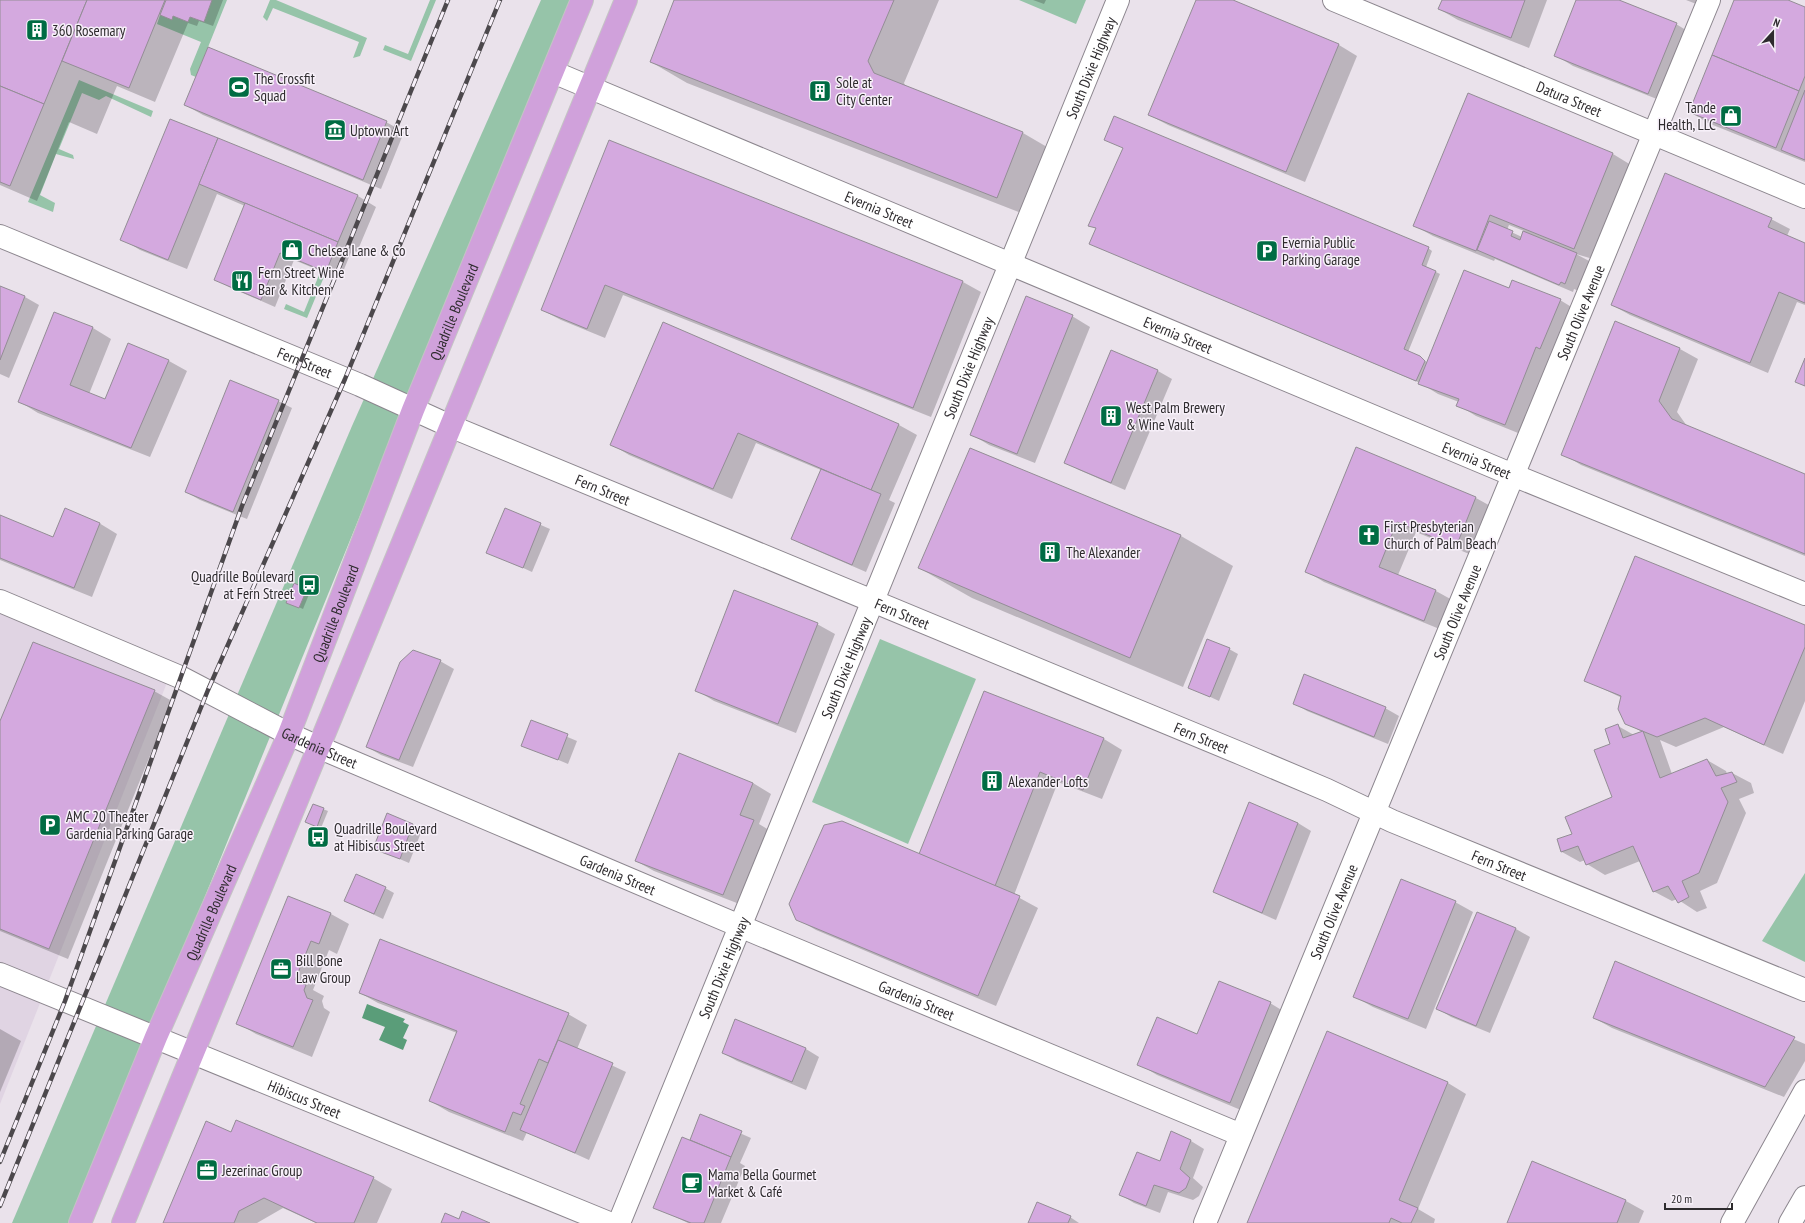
<svg xmlns="http://www.w3.org/2000/svg" width="1805" height="1223" viewBox="0 0 1805 1223" font-family="'PT Sans Narrow',sans-serif">
	<rect width="100%" height="100%" fill="#eae2eb"/>
	<polygon fill="#e0d4e3" points="0,614 168,680 0,1104"/>
	<g fill="#96c4a9">
		<polygon points="212,0 227,0 196,77 191,75 190,69 201,42 157,24 160,15 172,19 173,16 188,22 190,17 204,22"/>
		<polygon points="270,0 276,0 367,38 360,56 353,58 359,42 273,8 267,21 263,17"/>
		<polygon points="430,0 436,0 411,61 383,50 385,45 408,54"/>
		<polygon points="541,0 570,0 72,1223 12,1223 352,426"/>
		<polygon points="1019,0 1086,0 1076,24"/>
		<polygon points="79,80 153,111 151,117 106,96 99,100 82,93 59,149 73,155 74,159 56,154 40,195 55,203 53,212 28,202"/>
		<polygon points="321,270 326,272 307,318 284,309 286,304 304,312"/>
		<polygon points="880,639 976,679 908,844 812,802"/>
		<polygon points="1805,873 1805,962 1762,941"/>
	</g>
	<polygon fill="#5a9d79" points="367,1004 405,1019 403,1022 409,1025 403,1038 407,1040 403,1050 379,1040 385,1027 362,1018"/>
	<g fill="#0003" fill-rule="evenodd">
		<polygon points="0,0 223,0 213,26 199,21 197,26 188,23 155,102 117,86 97,134 69,122 37,201 0,185"/>
		<polygon points="675,0 939,0 904,83 906,87 1023,133 1059,154 1034,218 687,83 651,62"/>
		<polygon points="1033,0 1046,0 1044,4"/>
		<polygon points="1197,0 1230,0 1339,45 1357,56 1305,182 1168,125 1149,115"/>
		<polygon points="1443,0 1547,0 1529,48 1458,20 1439,9"/>
		<polygon points="1577,0 1616,0 1676,24 1694,35 1667,103 1573,66 1555,55"/>
		<polygon points="1686,0 1706,0 1704,7"/>
		<polygon points="1735,0 1785,0 1805,8 1805,162 1708,123 1690,112"/>
		<path d="M1468,95L1613,154L1631,165L1593,259L1576,254L1591,262L1579,291L1574,289L1573,292L1495,259L1494,261L1433,236L1415,226ZM1509,225L1524,231L1522,237L1507,230Z"/>
		<polygon points="185,105 386,122 404,132 381,189 203,115"/>
		<polygon points="171,120 358,196 376,207 357,252 352,250 340,279 294,260 275,307 229,287 215,279 245,206 217,194 187,269 140,250 122,239"/>
		<polygon points="610,141 963,282 981,292 931,417 623,295 605,338 561,320 542,310"/>
		<polygon points="1771,219 1790,229 1787,236 1805,244 1805,305 1797,302 1768,373 1630,315 1612,305"/>
		<polygon points="1090,225 1428,248 1432,251 1426,267 1440,274 1408,352 1420,357 1428,363 1509,289 1560,300 1578,311 1523,435 1476,416 1458,405 1459,402 1438,394 1420,383 1095,246 1097,229"/>
		<polygon points="0,288 25,297 39,305 9,378 0,374"/>
		<polygon points="1072,316 1090,327 1035,463 989,445 971,434"/>
		<polygon points="664,323 899,425 917,435 889,500 895,503 866,572 806,546 792,539 821,470 756,443 732,499 629,455 611,444"/>
		<polygon points="93,328 111,339 89,394 106,400 128,344 169,361 187,371 150,457 38,413 20,402"/>
		<polygon points="1680,349 1698,359 1677,412 1687,426 1805,475 1805,556 1581,465 1563,454"/>
		<polygon points="1111,351 1158,371 1172,379 1125,490 1079,470 1065,462"/>
		<polygon points="278,401 292,408 247,519 200,500 186,492"/>
		<polygon points="1356,448 1476,498 1494,508 1474,556 1416,532 1398,575 1436,591 1454,601 1442,630 1324,582 1306,571"/>
		<polygon points="506,510 550,529 532,572 488,552"/>
		<polygon points="0,517 54,539 99,523 117,534 92,597 0,560"/>
		<polygon points="1181,536 1233,566 1183,687 972,598 919,568"/>
		<polygon points="306,589 310,592 303,609 292,604"/>
		<polygon points="817,624 835,634 796,733 714,701 696,690"/>
		<polygon points="1805,626 1805,701 1783,754 1724,727 1676,747 1660,740 1672,774 1707,760 1726,771 1727,774 1732,773 1751,783 1754,793 1739,799 1746,813 1717,883 1700,891 1707,908 1697,912 1677,899 1672,901 1653,891 1640,861 1605,875 1587,864 1585,860 1580,862 1562,852 1558,839 1573,835 1613,798 1611,744 1618,726 1634,735 1642,732 1626,723 1622,698 1585,680"/>
		<polygon points="1229,649 1238,654 1219,701 1189,687"/>
		<polygon points="440,661 454,669 413,767 381,755 367,747"/>
		<polygon points="154,691 172,701 68,959 0,931 0,723"/>
		<polygon points="985,692 1104,739 1122,750 1102,799 1058,782 1014,895 1038,908 996,1006 816,930 797,919 919,855"/>
		<polygon points="1294,703 1385,708 1399,716 1388,744 1307,711"/>
		<polygon points="532,722 577,741 568,764 523,745"/>
		<polygon points="753,783 771,794 759,824 772,832 742,905 654,871 636,861"/>
		<polygon points="313,805 328,811 321,828 311,824"/>
		<polygon points="387,815 422,830 409,863 374,848"/>
		<polygon points="1298,823 1311,831 1276,920 1228,899 1214,891"/>
		<polygon points="385,888 394,893 383,919 345,901"/>
		<polygon points="289,897 331,914 349,924 337,954 329,950 313,990 324,996 322,1001 324,1008 330,1012 312,1057 256,1034 237,1023"/>
		<polygon points="1455,902 1473,912 1426,1029 1373,1007 1355,997"/>
		<polygon points="1478,913 1516,929 1530,937 1490,1033 1451,1017 1438,1009"/>
		<polygon points="1616,963 1805,1044 1805,1061 1784,1097 1612,1028 1594,1018"/>
		<polygon points="360,993 568,1014 587,1025 577,1049 626,1072 589,1160 527,1132 523,1141 449,1112 430,1101 457,1033 378,1003"/>
		<polygon points="1270,1003 1288,1014 1248,1113 1157,1075 1139,1064 1198,1035"/>
		<polygon points="736,1020 806,1049 819,1057 806,1090 737,1061 723,1053"/>
		<polygon points="0,1029 21,1041 0,1092"/>
		<polygon points="1328,1033 1448,1083 1466,1094 1418,1209 1435,1219 1434,1223 1247,1223"/>
		<polygon points="701,1116 751,1138 740,1163 745,1166 721,1223 688,1223 655,1207 695,1144 691,1140"/>
		<polygon points="232,1133 373,1178 392,1189 377,1223 316,1223 283,1208 257,1223 164,1223"/>
		<polygon points="1191,1141 1204,1149 1193,1178 1203,1187 1199,1196 1193,1200 1168,1192 1160,1213 1134,1203 1121,1195 1160,1162"/>
		<polygon points="1533,1163 1626,1201 1644,1211 1639,1223 1508,1223"/>
		<polygon points="1070,1217 1079,1223 1029,1223"/>
	</g>
	<g fill="#d4a9df" stroke="#938d95">
		<polygon points="0,0 87,0 44,104 0,86"/>
		<polygon points="87,0 165,0 129,88 62,61"/>
		<polygon points="166,0 212,0 204,22 190,17 188,22 173,16 172,20 160,15"/>
		<polygon points="674,0 894,0 868,61 874,73 1023,132 997,198 650,62"/>
		<polygon points="1196,0 1233,0 1339,44 1286,172 1148,115"/>
		<polygon points="1442,0 1525,0 1511,38 1438,9"/>
		<polygon points="1576,0 1619,0 1677,23 1648,94 1554,56"/>
		<polygon points="1734,0 1788,0 1805,7 1805,76 1799,91 1712,55"/>
		<polygon points="208,47 387,121 363,180 184,105"/>
		<polygon points="1712,55 1799,91 1776,148 1689,112"/>
		<polygon points="0,86 44,104 10,186 0,182"/>
		<polygon points="1805,90 1805,160 1781,150"/>
		<polygon points="1468,93 1613,153 1574,249 1490,215 1476,251 1413,226"/>
		<polygon points="1114,116 1429,247 1422,265 1436,271 1404,349 1420,356 1425,361 1416,381 1089,244 1096,228 1088,226 1123,148 1104,140"/>
		<polygon points="170,119 218,138 168,260 120,240"/>
		<polygon points="218,138 358,195 338,242 199,184"/>
		<polygon points="609,140 963,281 913,408 605,285 587,329 541,310"/>
		<polygon points="1665,173 1772,218 1768,227 1805,243 1805,303 1779,292 1750,363 1611,305"/>
		<polygon points="245,203 338,242 326,272 280,253 261,300 214,280"/>
		<polygon points="1489,221 1513,231 1511,236 1520,240 1523,231 1577,253 1565,284 1561,282 1559,285 1477,250"/>
		<polygon points="1464,270 1509,288 1512,280 1561,299 1540,349 1536,347 1505,425 1456,406 1459,399 1418,384"/>
		<polygon points="0,286 25,296 0,360"/>
		<polygon points="1026,296 1073,315 1017,454 970,435"/>
		<polygon points="54,312 93,327 70,385 105,399 128,343 169,360 131,448 18,402"/>
		<polygon points="1615,321 1680,348 1659,401 1672,419 1805,474 1805,554 1561,455"/>
		<polygon points="663,322 899,424 871,490 738,433 713,489 610,445"/>
		<polygon points="1111,350 1158,370 1111,483 1064,463"/>
		<polygon points="1805,358 1805,386 1795,382"/>
		<polygon points="230,380 279,400 233,512 185,492"/>
		<polygon points="1356,447 1476,497 1456,547 1397,522 1379,567 1436,590 1424,621 1305,572"/>
		<polygon points="970,448 1181,535 1130,658 918,568"/>
		<polygon points="821,469 881,494 852,565 791,539"/>
		<polygon points="65,508 100,523 74,588 0,558 0,515 53,537"/>
		<polygon points="505,508 541,523 523,568 486,553"/>
		<polygon points="1635,556 1805,625 1805,647 1764,745 1705,718 1657,737 1625,724 1618,709 1621,696 1584,681"/>
		<polygon points="294,583 307,589 299,608 286,603"/>
		<polygon points="734,590 818,623 778,724 695,691"/>
		<polygon points="1207,639 1230,648 1210,697 1188,688"/>
		<polygon points="33,642 155,690 49,949 0,929 0,721"/>
		<polygon points="413,650 441,660 399,760 366,747 400,662"/>
		<polygon points="1304,674 1386,707 1374,737 1293,704"/>
		<polygon points="984,691 1104,738 1083,790 1040,772 995,886 919,854"/>
		<polygon points="531,720 568,734 558,760 521,746"/>
		<polygon points="1618,724 1623,738 1643,731 1660,778 1707,759 1716,776 1732,772 1737,782 1721,788 1728,802 1699,873 1682,881 1689,897 1678,903 1668,886 1653,892 1633,846 1586,865 1578,846 1561,852 1557,839 1572,834 1565,817 1612,797 1594,750 1610,744 1605,729"/>
		<polygon points="679,753 753,783 740,815 754,820 723,895 635,861"/>
		<polygon points="1249,802 1298,823 1262,913 1213,892"/>
		<polygon points="313,804 324,808 317,827 305,822"/>
		<polygon points="387,813 413,824 400,859 373,849"/>
		<polygon points="842,821 1020,896 978,996 796,920 789,904 824,825"/>
		<polygon points="356,874 386,887 374,914 344,901"/>
		<polygon points="1401,879 1456,901 1408,1019 1353,997"/>
		<polygon points="288,896 331,913 319,944 311,941 295,980 306,985 304,990 307,998 313,1000 293,1047 236,1024"/>
		<polygon points="1477,912 1516,928 1476,1026 1436,1009"/>
		<polygon points="380,939 569,1013 548,1063 539,1059 520,1104 525,1106 521,1115 513,1112 505,1132 429,1101 457,1031 359,993"/>
		<polygon points="1615,961 1795,1037 1765,1087 1593,1018"/>
		<polygon points="1219,981 1271,1002 1230,1103 1137,1065 1157,1017 1197,1034"/>
		<polygon points="735,1019 806,1048 792,1082 722,1053"/>
		<polygon points="1327,1031 1448,1082 1399,1200 1418,1208 1411,1223 1402,1223 1391,1218 1389,1223 1247,1223"/>
		<polygon points="558,1040 613,1063 575,1153 520,1130"/>
		<polygon points="700,1114 742,1131 731,1157 690,1140"/>
		<polygon points="236,1120 374,1177 354,1223 317,1223 264,1198 239,1211 234,1223 163,1223 206,1121 231,1132"/>
		<polygon points="1171,1131 1191,1140 1180,1169 1190,1178 1186,1188 1179,1193 1154,1185 1146,1206 1119,1195 1137,1152 1160,1161"/>
		<polygon points="682,1137 731,1157 704,1223 691,1223 653,1208"/>
		<polygon points="1532,1161 1626,1200 1617,1223 1507,1223"/>
		<polygon points="1037,1202 1071,1216 1068,1223 1028,1223"/>
		<polygon points="462,1211 490,1223 441,1223 445,1213 459,1219"/>
	</g>
	<g fill="none" stroke-linecap="round" stroke-linejoin="round">
		<g stroke="#8c868e" stroke-width="24">
			<g id="minor">
				<path id="s1" d="M1334,0L1805,197"/>
				<path id="s2" d="M553,72L1513,475L1805,594"/>
				<path id="s3" d="M0,236L360,385L450,426L1242,754L1327,790L1392,821L1805,990"/>
				<path id="s4" d="M0,601L180,677L289,734L318,747L761,935L1241,1135"/>
				<path id="s5" d="M0,974L609,1223"/>
				<path id="s6" d="M619,1223L1118,0"/>
				<path id="s7" d="M1205,1223L1709,0"/>
				<polyline points="1732,1223 1805,1091"/>
				<polyline points="1790,1223 1805,1197"/>
			</g>
		</g>
		<g stroke="#c4c4c4" stroke-width="24">
			<g id="major">
				<path id="s8" d="M80,1223L156,1037L289,734L413,410L582,0"/>
				<polyline points="123,1223 626,0"/>
			</g>
		</g>
		<use href="#minor" stroke="#fff" stroke-width="22"/>
		<use href="#major" stroke="#d0a1db" stroke-width="22"/>
		<g stroke="#4c484c" stroke-width="4.5">
			<g id="rail">
				<polyline points="0,1162 65,1001 242,506 448,0"/>
				<polyline points="0,1206 208,690 345,379 500,0"/>
			</g>
		</g>
		<use href="#rail" stroke="#f7f0f9" stroke-width="3" stroke-dasharray="9" stroke-linecap="butt"/>
	</g>
	<defs>
		<g id="building-square" transform="scale(1.15)"><rect x="-9" y="-9" width="18" height="18" rx="4" fill="#006c43" stroke="#f7f0f9"/><path d="M-4-6H4V6H1V3H-1V6H-4ZM-2.5-4.3h1.7v1.8h-1.7ZM.8-4.3h1.7v1.8H.8ZM-2.5-1h1.7V.8h-1.7ZM.8-1h1.7V.8H.8Z" fill="#fff"/></g>
		<g id="stadium-square" transform="scale(1.15)"><rect x="-9" y="-9" width="18" height="18" rx="4" fill="#006c43" stroke="#f7f0f9"/><path d="M0-5a6.5 5 0 1 0 0 10a6.5 5 0 1 0 0-10ZM-3.5-1.8h7v3.6h-7Z" fill="#fff"/></g>
		<g id="shop-square" transform="scale(1.15)"><rect x="-9" y="-9" width="18" height="18" rx="4" fill="#006c43" stroke="#f7f0f9"/><path d="M-5-2.5h2.3a2.7 3.5 0 0 1 5.4 0H5L5.5 6h-11ZM-1.5-2.5h3a1.5 2.3 0 0 0-3 0Z" fill="#fff"/></g>
		<g id="museum-square" transform="scale(1.15)"><rect x="-9" y="-9" width="18" height="18" rx="4" fill="#006c43" stroke="#f7f0f9"/><path d="M0-6L6-3V-2H-6V-3ZM-5-1h2V3h-2ZM-1-1h2V3h-2ZM3-1h2V3H3ZM-6 4H6V6H-6Z" fill="#fff"/></g>
		<g id="parking-square" transform="scale(1.15)"><rect x="-9" y="-9" width="18" height="18" rx="4" fill="#006c43" stroke="#f7f0f9"/><path d="M-3.5-5.5H1a3.5 3.5 0 0 1 0 7H-1V5.5H-3.5ZM-1-3.4V-.6H.8a1.4 1.4 0 0 0 0-2.8Z" fill="#fff"/></g>
		<g id="restaurant-square" transform="scale(1.15)"><rect x="-9" y="-9" width="18" height="18" rx="4" fill="#006c43" stroke="#f7f0f9"/><path d="M-5-6h1v4h1v-4h1v4h1v-4h1v5L-1.5 .5V6h-2V.5L-5-1ZM5-6V6H3V1.5H1.5Q1.5-4 5-6Z" fill="#fff"/></g>
		<g id="church-square" transform="scale(1.15)"><rect x="-9" y="-9" width="18" height="18" rx="4" fill="#006c43" stroke="#f7f0f9"/><path d="M-1.2-6h2.4v3.5h3.3v2.4h-3.3V6h-2.4V-.1h-3.3v-2.4h3.3Z" fill="#fff"/></g>
		<g id="bus-square" transform="scale(1.15)"><rect x="-9" y="-9" width="18" height="18" rx="4" fill="#006c43" stroke="#f7f0f9"/><path d="M-5-6H5V4H4V6H2V4H-2V6H-4V4H-5ZM-3.5-4V0h7V-4ZM-3.5 1.2v1.5H-2V1.2ZM2 1.2v1.5H3.5V1.2Z" fill="#fff"/></g>
		<g id="office-square" transform="scale(1.15)"><rect x="-9" y="-9" width="18" height="18" rx="4" fill="#006c43" stroke="#f7f0f9"/><path d="M-6-3h4V-5.5h4V-3h4V5H-6ZM-1-4.5V-3h2v-1.5ZM-6 0V1H6V0Z" fill="#fff"/></g>
		<g id="cafe-square" transform="scale(1.15)"><rect x="-9" y="-9" width="18" height="18" rx="4" fill="#006c43" stroke="#f7f0f9"/><path d="M-5.5-4.5H6V0H3Q3 3.5 0 3.5H-2.5Q-5.5 3.5-5.5 0ZM3-3.2v2h1.7v-2ZM-6 4.5H4V6H-6Z" fill="#fff"/></g>
	</defs>
	<g fill-rule="evenodd">
		<use href="#building-square" x="37" y="30"/>
		<use href="#stadium-square" x="239" y="87"/>
		<use href="#building-square" x="820" y="91"/>
		<use href="#shop-square" x="1731" y="116"/>
		<use href="#museum-square" x="335" y="130"/>
		<use href="#shop-square" x="292" y="250"/>
		<use href="#parking-square" x="1267" y="251"/>
		<use href="#restaurant-square" x="242" y="281"/>
		<use href="#building-square" x="1111" y="416"/>
		<use href="#church-square" x="1369" y="535"/>
		<use href="#building-square" x="1050" y="552"/>
		<use href="#bus-square" x="309" y="585"/>
		<use href="#building-square" x="992" y="781"/>
		<use href="#parking-square" x="50" y="825"/>
		<use href="#bus-square" x="318" y="837"/>
		<use href="#office-square" x="281" y="969"/>
		<use href="#office-square" x="207" y="1170"/>
		<use href="#cafe-square" x="692" y="1183"/>
	</g>
	<g text-anchor="middle" dominant-baseline="central" stroke-width="3" stroke-linejoin="round" paint-order="stroke">
		<g font-size="15" fill="#2e2b2e" stroke="#f7f0f9" text-anchor="start">
			<text x="52" y="30">360 Rosemary</text>
			<text x="254" y="78">The Crossfit<tspan x="254" dy="17">Squad</tspan></text>
			<text x="836" y="82">Sole at<tspan x="836" dy="17">City Center</tspan></text>
			<text x="1716" y="107" text-anchor="end">Tande<tspan x="1716" dy="17">Health, LLC</tspan></text>
			<text x="350" y="130">Uptown Art</text>
			<text x="1282" y="242">Evernia Public<tspan x="1282" dy="17">Parking Garage</tspan></text>
			<text x="308" y="250">Chelsea Lane &amp; Co</text>
			<text x="258" y="272">Fern Street Wine<tspan x="258" dy="17">Bar &amp; Kitchen</tspan></text>
			<text x="1126" y="407">West Palm Brewery<tspan x="1126" dy="17">&amp; Wine Vault</tspan></text>
			<text x="1384" y="526">First Presbyterian<tspan x="1384" dy="17">Church of Palm Beach</tspan></text>
			<text x="1066" y="552">The Alexander</text>
			<text x="294" y="576" text-anchor="end">Quadrille Boulevard<tspan x="294" dy="17">at Fern Street</tspan></text>
			<text x="1008" y="781">Alexander Lofts</text>
			<text x="66" y="816">AMC 20 Theater<tspan x="66" dy="17">Gardenia Parking Garage</tspan></text>
			<text x="334" y="828">Quadrille Boulevard<tspan x="334" dy="17">at Hibiscus Street</tspan></text>
			<text x="296" y="960">Bill Bone<tspan x="296" dy="17">Law Group</tspan></text>
			<text x="222" y="1170">Jezerinac Group</text>
			<text x="708" y="1174">Mama Bella Gourmet<tspan x="708" dy="17">Market &amp; Café</tspan></text>
		</g>
		<g font-size="15" fill="#2e2b2e" stroke="#f7f0f9">
			<text stroke="none"><textPath href="#s6" startOffset="1248">South Dixie Highway</textPath></text>
			<text stroke="none"><textPath href="#s1" startOffset="255">Datura Street</textPath></text>
			<text stroke="none"><textPath href="#s2" startOffset="354">Evernia Street</textPath></text>
			<text stroke="none"><textPath href="#s8" startOffset="985">Quadrille Boulevard</textPath></text>
			<text stroke="none"><textPath href="#s7" startOffset="985">South Olive Avenue</textPath></text>
			<text stroke="none"><textPath href="#s2" startOffset="678">Evernia Street</textPath></text>
			<text stroke="none"><textPath href="#s3" startOffset="330">Fern Street</textPath></text>
			<text stroke="none"><textPath href="#s6" startOffset="924">South Dixie Highway</textPath></text>
			<text stroke="none"><textPath href="#s2" startOffset="1002">Evernia Street</textPath></text>
			<text stroke="none"><textPath href="#s3" startOffset="654">Fern Street</textPath></text>
			<text stroke="none"><textPath href="#s7" startOffset="661">South Olive Avenue</textPath></text>
			<text stroke="none"><textPath href="#s8" startOffset="661">Quadrille Boulevard</textPath></text>
			<text stroke="none"><textPath href="#s3" startOffset="978">Fern Street</textPath></text>
			<text stroke="none"><textPath href="#s6" startOffset="600">South Dixie Highway</textPath></text>
			<text stroke="none"><textPath href="#s3" startOffset="1302">Fern Street</textPath></text>
			<text stroke="none"><textPath href="#s4" startOffset="352">Gardenia Street</textPath></text>
			<text stroke="none"><textPath href="#s3" startOffset="1626">Fern Street</textPath></text>
			<text stroke="none"><textPath href="#s4" startOffset="676">Gardenia Street</textPath></text>
			<text stroke="none"><textPath href="#s7" startOffset="337">South Olive Avenue</textPath></text>
			<text stroke="none"><textPath href="#s8" startOffset="337">Quadrille Boulevard</textPath></text>
			<text stroke="none"><textPath href="#s6" startOffset="276">South Dixie Highway</textPath></text>
			<text stroke="none"><textPath href="#s4" startOffset="1000">Gardenia Street</textPath></text>
			<text stroke="none"><textPath href="#s5" startOffset="329">Hibiscus Street</textPath></text>
		</g>
	</g>
	<g transform="translate(1773 32) rotate(21)" stroke="#f7f0f9" stroke-width="3" paint-order="stroke">
	<path d="M0-3L7 15L0 10L-7 15Z" fill="#2e2b2e"/>
	<text y="-6" font-size="11" font-weight="bold" text-anchor="middle" fill="#2e2b2e">N</text>
	</g>
	<path d="M1665 1203v6h67v-6" fill="none" stroke="#2e2b2e" stroke-width="2"/>
	<text x="1671" y="1203" font-size="12" fill="#2e2b2e" stroke="#f7f0f9" stroke-width="3" paint-order="stroke">20 m</text>
</svg>
